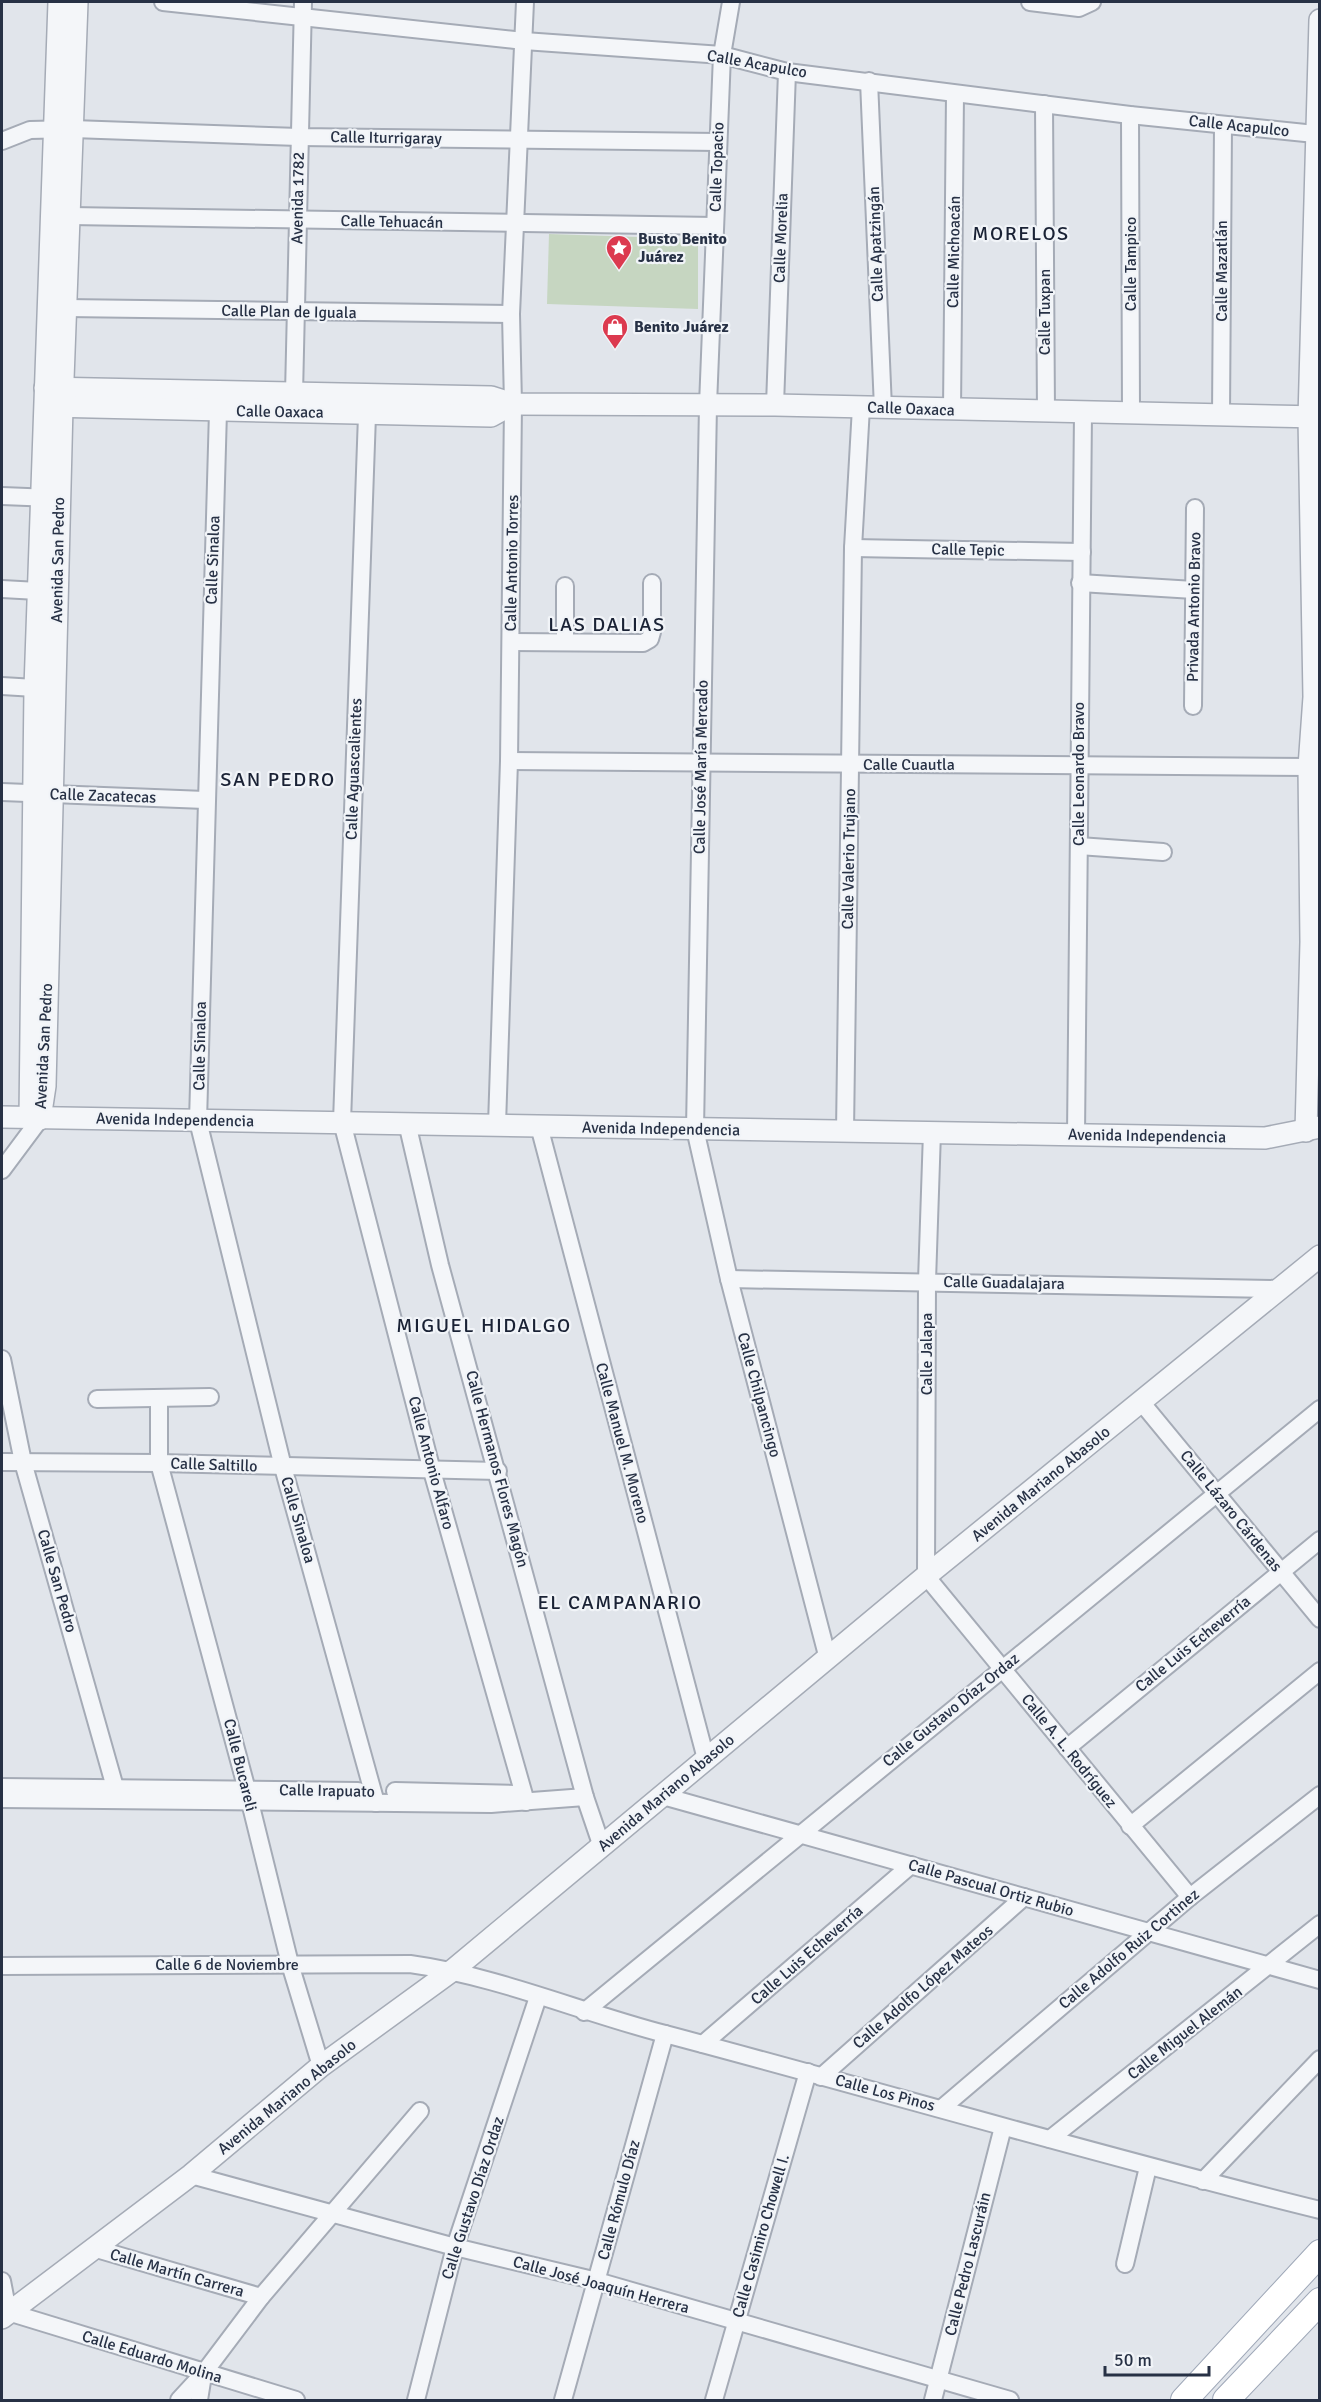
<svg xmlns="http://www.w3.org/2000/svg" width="1321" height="2402" viewBox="0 0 1321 2402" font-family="Signika,sans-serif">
	<rect width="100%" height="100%" fill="#e1e5eb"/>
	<polygon fill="#c6d6c1" points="549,234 698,239 698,309 547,304"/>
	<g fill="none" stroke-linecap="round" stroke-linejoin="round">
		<g stroke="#a5abb6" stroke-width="20">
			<g id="minor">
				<polyline points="163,2 524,41 722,55 787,72 1130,115 1315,134"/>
				<polyline points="731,2 722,55 708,405 695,1129 729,1279 828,1659"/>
				<polyline points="1030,2 1079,8 1092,2"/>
				<polyline points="869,81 883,408"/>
				<polyline points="1044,104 1046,412"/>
				<polyline points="1130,115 1131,414"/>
				<polyline points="2,141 30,130 73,129 299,137 718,142"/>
				<polyline points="70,216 715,226"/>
				<polyline points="66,308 511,314"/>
				<polyline points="294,394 303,2"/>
				<polyline points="775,405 787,72"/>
				<polyline points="952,410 955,94"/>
				<polyline points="218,411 198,1121 283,1467 376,1803"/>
				<polyline points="367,415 342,1122 432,1471 526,1802"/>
				<polyline points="1221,416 1223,125"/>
				<polyline points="2,496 52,498"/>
				<polyline points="853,548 1082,552"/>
				<polyline points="1080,583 1194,590"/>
				<polyline points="565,586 565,642"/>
				<polyline points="2,589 38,591"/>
				<polyline points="511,642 643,643 650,639 652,632 652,583"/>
				<polyline points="2,686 35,688"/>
				<polyline points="1193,706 1195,508"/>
				<polyline points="509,761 1309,767"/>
				<polyline points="2,792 205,800"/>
				<polyline points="1079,846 1163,852"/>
				<polyline points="407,1123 440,1265 585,1797 602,1847"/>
				<polyline points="497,1125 509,761 513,404 511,314 525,2"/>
				<polyline points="539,1126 706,1759"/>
				<polyline points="845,1132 853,548 861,407"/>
				<polyline points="932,1132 927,1281 926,1576 1190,1897"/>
				<polyline points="1076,1135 1083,413"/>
				<polyline points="2,1170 40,1119"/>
				<polyline points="729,1279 1278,1289"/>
				<polyline points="2,1359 23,1462 118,1798"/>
				<polyline points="159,1398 159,1463 247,1790 290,1964 321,2066"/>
				<polyline points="97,1399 210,1397"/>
				<polyline points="1142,1403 1320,1619"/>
				<polyline points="2,1462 159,1463 498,1471"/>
				<polyline points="1067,1748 1320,1540"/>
				<polyline points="2,1787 358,1791"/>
				<polyline points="395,1791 516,1794"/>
				<polyline points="663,1796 1320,1980"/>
				<polyline points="2,1799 491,1804 585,1797"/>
				<polyline points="1130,1826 1320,1671"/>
				<path d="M2,1966L410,1964C497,1976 580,2012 665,2034C884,2092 1100,2156 1320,2210"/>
				<polyline points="584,2012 1320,1409"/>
				<polyline points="703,2044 911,1865"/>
				<polyline points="821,2077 1024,1897"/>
				<polyline points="942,2108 1190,1897 1320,1795"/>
				<polyline points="1050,2139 1320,1924"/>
				<polyline points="191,2175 455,2247 597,2281 1010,2400"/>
				<polyline points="1203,2181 1320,2059"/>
				<polyline points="93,2248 261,2297"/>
				<polyline points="1125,2264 1148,2167"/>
				<polyline points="2,2281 8,2312 296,2400"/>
				<polyline points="179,2400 203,2374 261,2297 420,2111"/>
				<polyline points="199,2400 203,2375"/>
				<polyline points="416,2400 455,2247 538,1997"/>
				<polyline points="563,2400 665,2034"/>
				<polyline points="714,2400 808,2072"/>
				<polyline points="933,2400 1003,2127"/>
			</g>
		</g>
		<g stroke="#a5abb6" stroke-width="24">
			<g id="tertiary">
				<polyline points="45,388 491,397 513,404 775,405 1320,417"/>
				<polyline points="49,406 491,416 513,404"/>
				<polyline points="2,1117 1265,1138 1320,1127"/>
				<polyline points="30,1118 35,688 59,2"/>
				<polyline points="40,1119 45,1086 62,406 77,2"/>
				<polyline points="1306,1131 1311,942 1309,767 1314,697 1309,418 1320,20"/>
				<polyline points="2,2318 191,2175 321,2066 453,1970 926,1576 1320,1256"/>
			</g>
		</g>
		<g stroke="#9fa8b8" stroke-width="28">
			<g id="primary">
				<polyline points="1184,2400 1320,2253"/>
				<polyline points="1226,2400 1320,2301"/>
			</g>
		</g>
		<use href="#minor" stroke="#f4f6f9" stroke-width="16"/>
		<use href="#tertiary" stroke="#f4f6f9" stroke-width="21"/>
		<use href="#primary" stroke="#fff" stroke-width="26"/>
	</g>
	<defs>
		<g id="sight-pin" transform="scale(1.35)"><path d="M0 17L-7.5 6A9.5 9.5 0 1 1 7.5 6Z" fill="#dc3a4f" stroke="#f1f4f8"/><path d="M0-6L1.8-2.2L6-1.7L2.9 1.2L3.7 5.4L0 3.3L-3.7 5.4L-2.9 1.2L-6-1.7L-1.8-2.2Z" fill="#fff"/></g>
		<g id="shop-pin" transform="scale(1.35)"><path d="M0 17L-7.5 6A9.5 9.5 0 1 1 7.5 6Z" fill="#dc3a4f" stroke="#f1f4f8"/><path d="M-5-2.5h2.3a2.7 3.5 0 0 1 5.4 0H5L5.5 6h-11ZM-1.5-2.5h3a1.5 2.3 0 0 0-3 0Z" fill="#fff"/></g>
	</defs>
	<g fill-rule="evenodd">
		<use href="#sight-pin" x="619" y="248"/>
		<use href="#shop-pin" x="615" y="327"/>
	</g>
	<g text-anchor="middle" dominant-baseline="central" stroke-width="4.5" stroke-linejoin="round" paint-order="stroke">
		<g font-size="16" fill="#273145" stroke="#f1f4f8">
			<text transform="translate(757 64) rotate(10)">Calle Acapulco</text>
			<text transform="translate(1239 126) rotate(6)">Calle Acapulco</text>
			<text transform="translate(386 138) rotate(1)">Calle Iturrigaray</text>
			<text transform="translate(717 167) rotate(-88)">Calle Topacio</text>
			<text transform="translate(298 198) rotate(-89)">Avenida 1782</text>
			<text transform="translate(392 222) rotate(1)">Calle Tehuacán</text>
			<text transform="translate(781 238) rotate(-88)">Calle Morelia</text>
			<text transform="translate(876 244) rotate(-92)">Calle Apatzingán</text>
			<text transform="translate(954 252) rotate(-89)">Calle Michoacán</text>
			<text transform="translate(1131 264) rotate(-90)">Calle Tampico</text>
			<text transform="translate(1222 271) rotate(-90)">Calle Mazatlán</text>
			<text transform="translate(289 312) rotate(1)">Calle Plan de Iguala</text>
			<text transform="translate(1045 312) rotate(-90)">Calle Tuxpan</text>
			<text transform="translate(911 409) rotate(2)">Calle Oaxaca</text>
			<text transform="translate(280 412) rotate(1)">Calle Oaxaca</text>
			<text transform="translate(968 550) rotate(1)">Calle Tepic</text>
			<text transform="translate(58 560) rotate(-89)">Avenida San Pedro</text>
			<text transform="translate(213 560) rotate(-88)">Calle Sinaloa</text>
			<text transform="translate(512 563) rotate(-89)">Calle Antonio Torres</text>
			<text transform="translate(1194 607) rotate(-89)">Privada Antonio Bravo</text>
			<text x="909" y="765">Calle Cuautla</text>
			<text transform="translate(701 767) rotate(-89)">Calle José María Mercado</text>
			<text transform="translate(354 769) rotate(-88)">Calle Aguascalientes</text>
			<text transform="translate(1079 774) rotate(-90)">Calle Leonardo Bravo</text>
			<text transform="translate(103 796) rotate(2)">Calle Zacatecas</text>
			<text transform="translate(849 859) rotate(-89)">Calle Valerio Trujano</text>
			<text transform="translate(44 1046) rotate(-87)">Avenida San Pedro</text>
			<text transform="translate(200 1046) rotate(-89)">Calle Sinaloa</text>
			<text transform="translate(175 1120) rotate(1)">Avenida Independencia</text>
			<text transform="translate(661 1129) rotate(1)">Avenida Independencia</text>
			<text transform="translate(1147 1136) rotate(1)">Avenida Independencia</text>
			<text transform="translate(1004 1283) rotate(1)">Calle Guadalajara</text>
			<text transform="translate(927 1354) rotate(-90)">Calle Jalapa</text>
			<text transform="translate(759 1395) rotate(75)">Calle Chilpancingo</text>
			<text transform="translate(622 1443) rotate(75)">Calle Manuel M. Moreno</text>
			<text transform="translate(431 1463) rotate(75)">Calle Antonio Alfaro</text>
			<text transform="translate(214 1465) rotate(2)">Calle Saltillo</text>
			<text transform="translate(497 1469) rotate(75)">Calle Hermanos Flores Magón</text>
			<text transform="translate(1041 1484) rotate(-39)">Avenida Mariano Abasolo</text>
			<text transform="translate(1231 1511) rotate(51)">Calle Lázaro Cárdenas</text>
			<text transform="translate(298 1520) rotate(74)">Calle Sinaloa</text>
			<text transform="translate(57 1581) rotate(74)">Calle San Pedro</text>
			<text transform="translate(1193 1644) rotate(-39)">Calle Luis Echeverría</text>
			<text transform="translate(951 1710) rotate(-39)">Calle Gustavo Díaz Ordaz</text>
			<text transform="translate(1069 1751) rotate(51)">Calle A. L. Rodríguez</text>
			<text transform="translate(240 1765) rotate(76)">Calle Bucareli</text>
			<text transform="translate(327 1791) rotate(1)">Calle Irapuato</text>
			<text transform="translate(666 1793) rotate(-40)">Avenida Mariano Abasolo</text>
			<text transform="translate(991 1888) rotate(16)">Calle Pascual Ortiz Rubio</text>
			<text transform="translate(1129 1949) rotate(-40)">Calle Adolfo Ruiz Cortinez</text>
			<text transform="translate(807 1955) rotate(-41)">Calle Luis Echeverría</text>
			<text x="227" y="1965">Calle 6 de Noviembre</text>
			<text transform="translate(923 1987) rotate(-41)">Calle Adolfo López Mateos</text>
			<text transform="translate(1185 2033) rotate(-38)">Calle Miguel Alemán</text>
			<text transform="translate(885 2093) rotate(15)">Calle Los Pinos</text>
			<text transform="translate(287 2097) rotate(-39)">Avenida Mariano Abasolo</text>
			<text transform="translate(473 2198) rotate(-72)">Calle Gustavo Díaz Ordaz</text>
			<text transform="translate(619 2200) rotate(-75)">Calle Rómulo Díaz</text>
			<text transform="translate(761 2236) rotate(-74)">Calle Casimiro Chowell I.</text>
			<text transform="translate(968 2264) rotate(-76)">Calle Pedro Lascuráin</text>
			<text transform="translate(177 2273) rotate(16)">Calle Martín Carrera</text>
			<text transform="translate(601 2285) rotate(15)">Calle José Joaquín Herrera</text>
			<text transform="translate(152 2357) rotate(17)">Calle Eduardo Molina</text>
		</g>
		<g font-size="16" font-weight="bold" fill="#273145" stroke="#f1f4f8" text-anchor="start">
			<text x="638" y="239">Busto Benito<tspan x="638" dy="18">Juárez</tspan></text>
			<text x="634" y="327">Benito Juárez</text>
		</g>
		<g font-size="20" letter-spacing="1.5" fill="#1a2235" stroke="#f1f4f8">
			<text x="1021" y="233">MORELOS</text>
			<text x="607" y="624">LAS DALIAS</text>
			<text x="278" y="779">SAN PEDRO</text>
			<text x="484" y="1325">MIGUEL HIDALGO</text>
			<text x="620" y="1602">EL CAMPANARIO</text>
		</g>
	</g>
	<rect width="1321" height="2402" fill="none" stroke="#273145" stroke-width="6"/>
	<path d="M1105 2366v9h104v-9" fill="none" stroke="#273145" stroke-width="3"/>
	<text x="1114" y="2366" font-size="18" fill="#273145" stroke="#f1f4f8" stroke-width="4.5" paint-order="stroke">50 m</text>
</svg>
